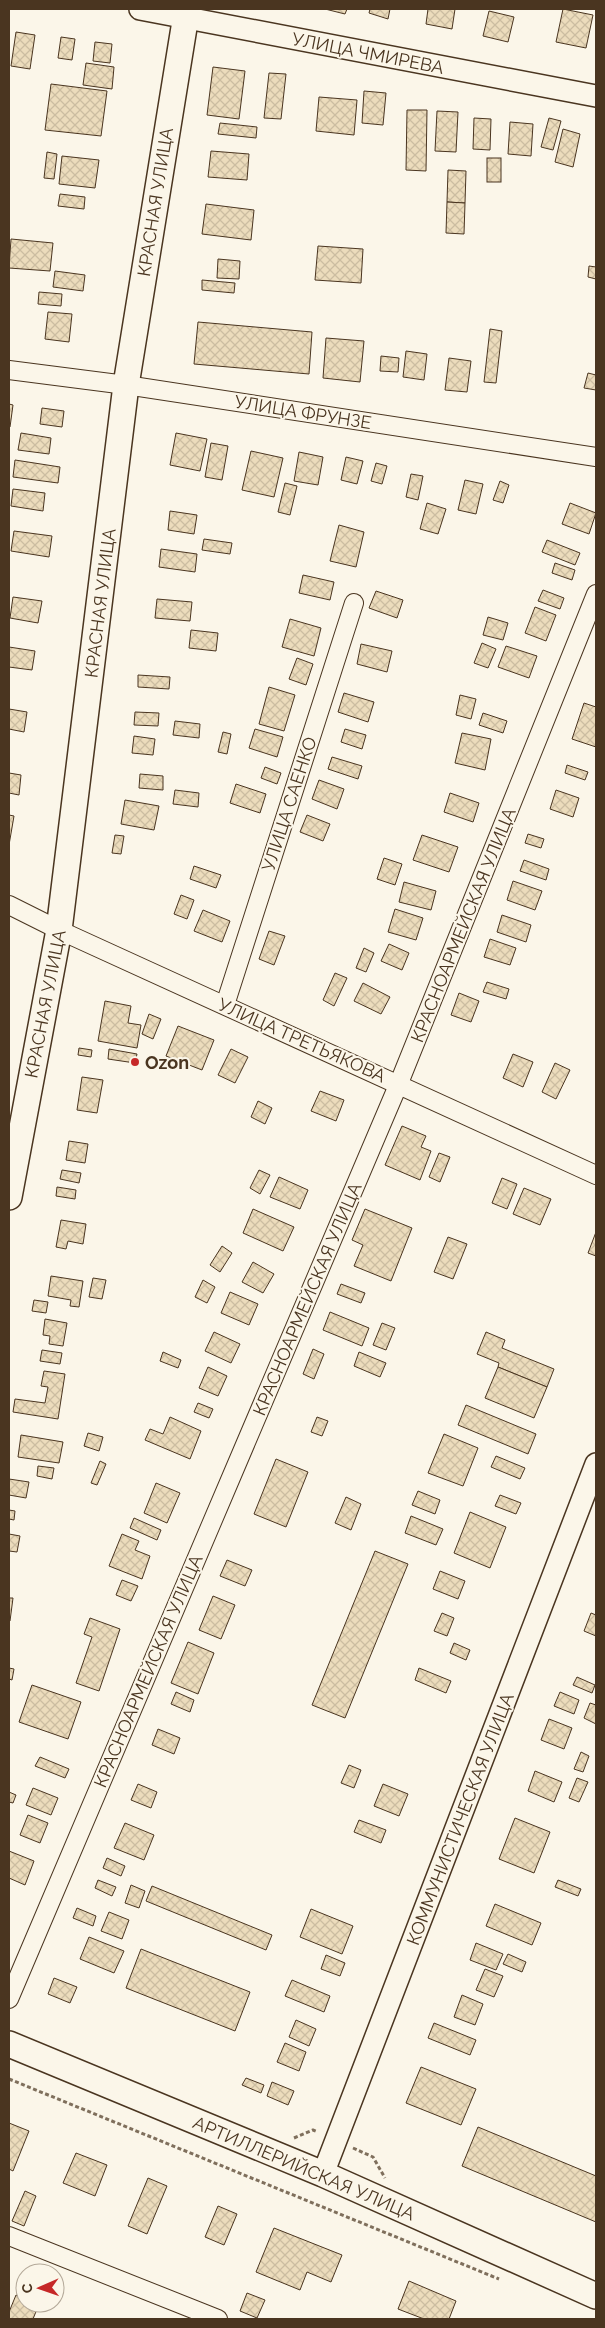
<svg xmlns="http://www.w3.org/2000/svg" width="605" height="2328" viewBox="0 0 605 2328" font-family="Raleway,sans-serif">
	<defs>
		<pattern id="building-cross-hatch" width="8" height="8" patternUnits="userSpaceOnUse" patternTransform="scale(1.25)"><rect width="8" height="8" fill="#ecdcbc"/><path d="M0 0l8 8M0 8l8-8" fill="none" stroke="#ccbda1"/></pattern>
	</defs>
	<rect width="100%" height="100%" fill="#fbf6e9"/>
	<g fill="url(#building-cross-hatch)" stroke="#4a3520">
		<polygon points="325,9 347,9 345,14"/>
		<polygon points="370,9 390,9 388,19 369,13"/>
		<polygon points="428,9 455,9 452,29 426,24"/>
		<polygon points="563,9 593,15 586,48 556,42"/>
		<polygon points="489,11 514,17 508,42 483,36"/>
		<polygon points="16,32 35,35 30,69 11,66"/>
		<polygon points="61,37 75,39 72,60 58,58"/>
		<polygon points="95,42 112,44 110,63 93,61"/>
		<polygon points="86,63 114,67 112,89 83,85"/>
		<polygon points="213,67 245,71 239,119 207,115"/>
		<polygon points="269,73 286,74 281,119 264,118"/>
		<polygon points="51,84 107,91 101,136 45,130"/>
		<polygon points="364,91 386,93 383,125 362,123"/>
		<polygon points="319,97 357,100 354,135 316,131"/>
		<polygon points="407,110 427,110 426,171 406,170"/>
		<polygon points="437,111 458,112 456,152 435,151"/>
		<polygon points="474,118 491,119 490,150 473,149"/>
		<polygon points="549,118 561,121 553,150 541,147"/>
		<polygon points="510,122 533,124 531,156 508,154"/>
		<polygon points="220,123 257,127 256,138 218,134"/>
		<polygon points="563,129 580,134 573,167 555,162"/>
		<polygon points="211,151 249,154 247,180 208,177"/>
		<polygon points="47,152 57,154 54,179 44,178"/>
		<polygon points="62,156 99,160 95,188 59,184"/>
		<rect x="487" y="158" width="14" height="24"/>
		<polygon points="448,170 466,171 465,203 447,202"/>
		<polygon points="60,194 85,197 84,209 58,206"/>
		<polygon points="447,202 465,203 464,234 446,233"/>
		<polygon points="206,204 254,210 251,240 202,234"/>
		<polygon points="11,239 53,243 50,271 9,268"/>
		<polygon points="318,246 363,249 361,283 315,280"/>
		<polygon points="218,259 240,261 239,279 217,278"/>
		<polygon points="589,266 596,267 596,279 588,277"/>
		<polygon points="55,271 85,275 83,291 53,287"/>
		<polygon points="202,280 235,283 234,293 202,290"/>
		<polygon points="39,292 62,294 61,306 38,304"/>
		<polygon points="48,312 72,314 69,342 45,339"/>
		<polygon points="198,322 312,332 309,374 194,364"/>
		<polygon points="490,329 502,331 496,383 484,382"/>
		<polygon points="326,338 364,341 360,382 323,378"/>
		<polygon points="406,351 427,354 424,380 403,377"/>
		<polygon points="381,356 399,358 398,372 380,371"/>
		<polygon points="449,358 471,361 467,392 445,390"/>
		<polygon points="588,373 596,375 596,390 584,388"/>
		<polygon points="9,404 13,405 10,427 9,427"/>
		<polygon points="42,408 64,411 62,427 40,424"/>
		<polygon points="21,433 51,438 49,454 18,450"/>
		<polygon points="176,433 207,439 200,471 170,465"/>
		<polygon points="211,443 228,446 222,480 205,477"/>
		<polygon points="251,451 283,458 274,497 242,490"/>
		<polygon points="299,452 323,457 318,485 294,481"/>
		<polygon points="346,457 363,461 357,484 341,480"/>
		<polygon points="15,460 60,467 58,483 13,477"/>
		<polygon points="376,463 387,466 382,484 371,481"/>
		<polygon points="411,474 423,476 418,500 406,497"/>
		<polygon points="465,480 483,484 476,514 458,510"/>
		<polygon points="500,481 509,485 503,503 493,500"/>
		<polygon points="285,483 297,486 290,515 278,512"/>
		<polygon points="13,489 45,493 43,511 11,506"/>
		<polygon points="427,503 446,509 438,534 420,529"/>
		<polygon points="570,503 596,513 589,534 562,524"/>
		<polygon points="170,511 197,515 194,534 168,530"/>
		<polygon points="339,525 364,532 356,567 330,561"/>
		<polygon points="14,531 52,536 49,557 11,551"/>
		<polygon points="204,539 232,543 230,554 202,550"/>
		<polygon points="547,540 580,553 575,565 542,552"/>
		<polygon points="161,549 197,554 195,572 159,567"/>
		<polygon points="555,563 575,570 572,580 552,573"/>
		<polygon points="303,575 334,582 330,600 299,593"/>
		<polygon points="543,590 564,598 560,609 538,601"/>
		<polygon points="376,591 403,600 397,618 369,608"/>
		<polygon points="13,597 42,601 38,623 10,618"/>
		<polygon points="157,599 192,602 190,621 155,618"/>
		<polygon points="535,607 556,615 546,641 525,633"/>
		<polygon points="488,617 508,623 503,640 483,635"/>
		<polygon points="290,619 321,628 314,656 282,647"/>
		<polygon points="191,630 218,633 216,651 189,648"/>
		<polygon points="482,643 496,649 488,668 474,663"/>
		<polygon points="361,644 392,651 387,672 357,664"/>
		<polygon points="506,646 537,656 529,678 498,667"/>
		<polygon points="9,647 35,651 32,670 9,667"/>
		<polygon points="297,658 313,664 306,685 289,679"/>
		<polygon points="138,675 170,677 169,689 138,687"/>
		<polygon points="269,687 295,695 284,731 259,724"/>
		<polygon points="344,693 374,702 368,722 338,712"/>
		<polygon points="460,695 476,699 471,719 456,715"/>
		<polygon points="584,703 596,707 596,747 572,739"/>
		<polygon points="9,709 27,712 24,732 9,729"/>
		<polygon points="135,712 159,713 158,726 134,725"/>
		<polygon points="483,713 507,721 503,733 479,725"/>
		<polygon points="175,721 200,724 199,738 173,735"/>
		<polygon points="255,729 283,737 277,757 249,748"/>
		<polygon points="345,729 366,735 362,749 341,742"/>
		<polygon points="223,732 231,734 227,754 218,752"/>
		<polygon points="462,733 491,739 485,770 455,763"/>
		<polygon points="134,736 155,739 153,755 132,753"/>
		<polygon points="332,757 362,766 358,779 328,769"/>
		<polygon points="567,765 588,772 585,780 565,773"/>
		<polygon points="265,767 281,773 277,784 261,778"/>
		<polygon points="9,773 21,775 19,795 9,793"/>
		<polygon points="140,774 163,776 163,790 139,788"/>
		<polygon points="319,780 344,789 337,809 312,799"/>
		<polygon points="236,784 266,794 260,813 230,803"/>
		<polygon points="175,790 199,793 198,807 173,804"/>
		<polygon points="556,790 579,798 573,817 550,809"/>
		<polygon points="450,793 479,803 473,822 444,812"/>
		<polygon points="125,800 159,806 154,830 121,824"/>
		<polygon points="9,815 14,816 9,845"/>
		<polygon points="307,815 330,824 323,841 300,832"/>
		<polygon points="528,834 544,839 541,848 525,843"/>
		<polygon points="115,835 124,836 121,854 112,853"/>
		<polygon points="422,835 458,847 449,872 413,860"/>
		<polygon points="384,858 402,864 395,885 377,879"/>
		<polygon points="524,860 549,869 546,880 520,871"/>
		<polygon points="194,866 221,875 216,888 190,879"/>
		<polygon points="513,881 542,891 535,910 507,900"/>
		<polygon points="404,882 436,891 431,910 399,902"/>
		<polygon points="181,895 194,900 187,919 174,914"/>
		<polygon points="395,909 423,918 416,940 388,932"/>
		<polygon points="203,910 230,921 222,942 194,931"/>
		<polygon points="502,915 531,925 526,942 497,932"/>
		<polygon points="269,931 285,936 274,965 259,959"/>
		<polygon points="490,939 516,948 510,965 484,957"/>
		<polygon points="389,944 409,953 402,970 381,961"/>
		<polygon points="364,948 374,953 366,972 356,968"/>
		<polygon points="335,973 347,978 334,1006 323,1000"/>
		<polygon points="487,982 509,989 506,999 483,992"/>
		<polygon points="363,983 390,997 381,1014 354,1001"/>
		<polygon points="459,993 479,1001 471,1022 451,1015"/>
		<polygon points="105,1001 131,1006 128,1023 141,1025 137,1048 98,1041"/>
		<polygon points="149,1014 161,1019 153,1039 142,1034"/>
		<polygon points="178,1026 214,1040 202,1070 166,1056"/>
		<polygon points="79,1048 92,1050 91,1057 78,1055"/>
		<polygon points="109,1049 137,1054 135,1063 108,1059"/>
		<polygon points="231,1049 248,1057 235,1083 218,1075"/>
		<polygon points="513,1054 533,1062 523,1087 503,1078"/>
		<polygon points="555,1063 570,1070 556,1099 542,1092"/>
		<polygon points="82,1077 103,1080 97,1113 77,1110"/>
		<polygon points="320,1091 344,1100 336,1121 311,1111"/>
		<polygon points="258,1101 272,1108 265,1124 251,1117"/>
		<polygon points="402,1126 426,1136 421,1147 431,1151 420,1180 385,1165"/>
		<polygon points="69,1141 88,1144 85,1163 66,1160"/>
		<polygon points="439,1153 450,1157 440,1182 429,1177"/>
		<polygon points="62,1170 81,1173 79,1183 60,1179"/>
		<polygon points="259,1170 270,1175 260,1194 250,1188"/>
		<polygon points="279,1177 308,1190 300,1209 270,1197"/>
		<polygon points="502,1178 517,1184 507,1209 492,1203"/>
		<polygon points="57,1187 76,1190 75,1199 56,1196"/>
		<polygon points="524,1188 551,1199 540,1225 513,1214"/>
		<polygon points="253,1209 294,1227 283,1251 243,1233"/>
		<polygon points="365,1209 412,1228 391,1281 354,1266 363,1245 352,1240"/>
		<polygon points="61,1220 86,1224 83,1244 68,1241 66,1249 56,1247"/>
		<polygon points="596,1232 596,1256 588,1253"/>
		<polygon points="448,1237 467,1244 453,1279 434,1272"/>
		<polygon points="222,1246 232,1253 220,1272 210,1265"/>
		<polygon points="253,1262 274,1274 263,1293 242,1282"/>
		<polygon points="51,1276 83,1281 79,1307 70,1306 71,1300 48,1296"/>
		<polygon points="93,1278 106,1280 102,1299 89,1297"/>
		<polygon points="203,1280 215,1287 207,1303 195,1297"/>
		<polygon points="341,1284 365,1293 361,1303 337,1294"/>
		<polygon points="230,1292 258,1304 249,1325 221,1313"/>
		<polygon points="34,1300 48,1302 46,1313 32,1311"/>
		<polygon points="330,1312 369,1328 362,1346 323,1330"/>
		<polygon points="45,1319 67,1323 63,1346 49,1344 50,1336 43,1335"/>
		<polygon points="382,1323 395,1328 386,1350 373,1345"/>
		<polygon points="214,1332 240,1344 231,1363 205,1351"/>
		<polygon points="486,1332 505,1340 502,1348 554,1369 547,1387 498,1367 499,1363 477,1354"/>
		<polygon points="313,1349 324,1354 314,1379 303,1374"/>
		<polygon points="42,1350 62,1353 60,1364 40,1361"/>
		<polygon points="163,1352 181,1360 178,1368 160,1361"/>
		<polygon points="359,1352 386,1363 380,1377 354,1366"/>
		<polygon points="208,1367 227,1376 218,1396 199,1388"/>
		<polygon points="498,1367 547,1387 534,1418 485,1398"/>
		<polygon points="44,1371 65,1374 58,1419 13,1412 15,1399 45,1403 48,1387 41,1386"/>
		<polygon points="198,1403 213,1409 209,1418 194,1412"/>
		<polygon points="466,1405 536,1434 528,1454 458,1425"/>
		<polygon points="170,1417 201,1431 190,1459 145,1440 150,1429 163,1434"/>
		<polygon points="317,1417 328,1421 322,1436 311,1432"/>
		<polygon points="88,1433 103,1437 99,1451 84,1446"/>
		<polygon points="444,1434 478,1448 463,1486 428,1473"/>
		<polygon points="21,1435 63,1442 59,1463 18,1457"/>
		<polygon points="496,1456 525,1468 520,1479 491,1467"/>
		<polygon points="276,1459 308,1472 286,1527 254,1514"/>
		<polygon points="100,1461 106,1464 97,1485 91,1483"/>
		<polygon points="38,1466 54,1468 52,1479 37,1476"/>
		<polygon points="9,1479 29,1482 26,1498 9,1495"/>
		<polygon points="156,1483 180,1493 167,1523 144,1513"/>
		<polygon points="418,1491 440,1500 435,1514 412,1505"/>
		<polygon points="500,1495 521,1503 516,1514 495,1506"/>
		<polygon points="346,1497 361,1504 351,1530 335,1523"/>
		<polygon points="9,1510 15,1511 14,1520 9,1519"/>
		<polygon points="470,1512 506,1527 490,1568 454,1553"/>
		<polygon points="411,1516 443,1529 436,1545 405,1533"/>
		<polygon points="134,1518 161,1530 157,1540 130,1528"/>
		<polygon points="9,1534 20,1536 17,1552 9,1551"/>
		<polygon points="122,1534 139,1541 135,1550 150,1556 142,1579 109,1566"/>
		<polygon points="375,1551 408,1564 345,1718 312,1705"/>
		<polygon points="227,1560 252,1570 245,1586 220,1576"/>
		<polygon points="440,1571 465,1581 458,1599 433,1589"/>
		<polygon points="122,1580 138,1586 131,1601 116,1595"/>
		<polygon points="213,1596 235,1605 221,1639 199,1630"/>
		<polygon points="9,1598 13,1598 10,1621 9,1621"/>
		<polygon points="442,1613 454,1618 447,1636 434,1631"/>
		<polygon points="591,1613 596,1615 596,1636 584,1631"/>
		<polygon points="90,1618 120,1629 99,1691 76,1683 92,1637 84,1634"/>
		<polygon points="188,1642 214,1653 198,1694 171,1683"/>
		<polygon points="454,1643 470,1650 466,1660 450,1653"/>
		<polygon points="9,1668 14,1669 12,1680 9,1679"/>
		<polygon points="419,1668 451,1681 446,1693 415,1680"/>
		<polygon points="577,1677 595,1685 592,1693 573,1685"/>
		<polygon points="32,1685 81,1702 68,1739 19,1722"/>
		<polygon points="176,1692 194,1700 190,1712 171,1704"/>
		<polygon points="560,1692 579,1700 574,1714 554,1706"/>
		<polygon points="590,1703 596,1705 596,1724 584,1718"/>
		<polygon points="549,1719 572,1728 564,1749 541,1740"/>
		<polygon points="158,1729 180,1738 174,1754 152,1745"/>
		<polygon points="581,1752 589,1756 583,1772 574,1769"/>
		<polygon points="40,1757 69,1769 65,1778 35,1766"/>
		<polygon points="349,1765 361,1770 354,1788 341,1783"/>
		<polygon points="535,1771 562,1782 554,1802 528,1791"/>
		<polygon points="577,1778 588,1782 579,1802 569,1798"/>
		<polygon points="138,1784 157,1792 151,1808 131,1800"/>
		<polygon points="383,1784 408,1794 399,1816 374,1806"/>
		<polygon points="33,1788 58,1798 51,1815 26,1805"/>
		<polygon points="9,1792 16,1795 13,1803 9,1802"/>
		<polygon points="28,1815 48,1823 40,1843 20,1835"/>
		<polygon points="515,1818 550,1832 534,1873 499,1859"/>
		<polygon points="359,1820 386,1830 381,1843 354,1832"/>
		<polygon points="125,1823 154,1835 144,1860 114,1848"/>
		<polygon points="9,1851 34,1861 25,1885 9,1878"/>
		<polygon points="107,1858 125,1866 121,1876 103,1868"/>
		<polygon points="98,1880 116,1887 112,1896 95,1888"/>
		<polygon points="558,1880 581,1889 578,1896 555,1887"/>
		<polygon points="131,1885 145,1891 139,1908 125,1903"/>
		<polygon points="152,1886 272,1935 266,1950 146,1901"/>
		<polygon points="495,1904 541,1923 532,1945 486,1926"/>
		<polygon points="77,1908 96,1916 93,1926 73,1918"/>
		<polygon points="311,1909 353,1926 342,1954 300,1937"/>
		<polygon points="109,1912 129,1920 122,1939 101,1931"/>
		<polygon points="89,1937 124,1951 114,1973 80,1959"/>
		<polygon points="476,1943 503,1954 496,1970 470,1960"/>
		<polygon points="141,1949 250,1992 235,2031 126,1988"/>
		<polygon points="508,1954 526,1962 522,1972 503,1964"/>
		<polygon points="326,1955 345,1963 340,1976 321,1969"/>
		<polygon points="485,1969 503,1976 494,1997 476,1990"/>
		<polygon points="54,1978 77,1987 70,2003 48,1994"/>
		<polygon points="292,1980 330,1996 324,2012 285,1996"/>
		<polygon points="462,1995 483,2004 475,2025 454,2017"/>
		<polygon points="296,2020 316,2029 309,2046 289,2037"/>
		<polygon points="434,2023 476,2040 470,2055 428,2038"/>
		<polygon points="285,2043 306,2052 299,2071 277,2062"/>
		<polygon points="421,2067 476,2089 461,2125 406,2103"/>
		<polygon points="246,2078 264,2085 261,2093 242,2085"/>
		<polygon points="272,2082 294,2091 288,2105 267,2096"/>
		<polygon points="9,2123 29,2131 13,2171 9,2169"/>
		<polygon points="478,2127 596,2176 596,2222 462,2166"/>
		<polygon points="76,2153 107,2165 95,2196 63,2183"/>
		<polygon points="148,2178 167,2186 147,2234 128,2226"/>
		<polygon points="25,2191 36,2196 24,2226 12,2221"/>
		<polygon points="218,2206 237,2214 224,2245 205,2237"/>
		<polygon points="274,2228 342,2255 331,2282 307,2272 300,2290 256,2272"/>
		<polygon points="409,2281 456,2301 449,2319 424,2319 398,2309"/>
		<polygon points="247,2293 265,2300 257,2318 240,2311"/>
		<polygon points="16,2295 25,2299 25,2303 39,2304 33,2319 9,2319 9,2312"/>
	</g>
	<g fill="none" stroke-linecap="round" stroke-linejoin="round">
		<g stroke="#4a3520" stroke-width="20">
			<g id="minor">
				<polyline points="9,370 126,385 596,457"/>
				<polyline points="9,905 59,930 596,1175"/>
				<polyline points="225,1005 354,603"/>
				<polyline points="9,1999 399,1083 596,594"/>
				<polyline points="9,2236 218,2319"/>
			</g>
		</g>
		<g stroke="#4a3520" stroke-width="24">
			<g id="tertiary">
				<polyline points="140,9 596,96"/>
				<polyline points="323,2174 596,1464"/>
			</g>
		</g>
		<g stroke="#4a3520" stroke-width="28">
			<g id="secondary">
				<polyline points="9,1197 59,930 126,385 187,9"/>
				<polyline points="9,2044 323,2174 596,2296"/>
			</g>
		</g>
		<g stroke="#7f6f5c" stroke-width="3" stroke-dasharray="4 2.5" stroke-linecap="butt">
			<polyline points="9,2079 499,2279"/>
			<polyline points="294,2138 313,2130 318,2132"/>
			<polyline points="353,2148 373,2157 385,2178"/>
		</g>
		<use href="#minor" stroke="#fbf6e9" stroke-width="18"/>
		<use href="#tertiary" stroke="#fbf6e9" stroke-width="21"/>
		<use href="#secondary" stroke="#fbf6e9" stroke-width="25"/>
	</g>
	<circle fill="#c62828" stroke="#fbf6e9" stroke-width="2" cx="135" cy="1062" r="5"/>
	<g text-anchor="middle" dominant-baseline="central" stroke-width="4" stroke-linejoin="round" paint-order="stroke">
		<g font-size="18" fill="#4a3520" stroke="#fbf6e9">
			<text transform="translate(368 53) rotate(11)">УЛИЦА ЧМИРЕВА</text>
			<text transform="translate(155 202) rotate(-81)">КРАСНАЯ УЛИЦА</text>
			<text transform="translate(303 412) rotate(9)">УЛИЦА ФРУНЗЕ</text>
			<text transform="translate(100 603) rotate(-83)">КРАСНАЯ УЛИЦА</text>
			<text transform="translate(289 804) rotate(-72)">УЛИЦА САЕНКО</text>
			<text transform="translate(463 925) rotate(-68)">КРАСНОАРМЕЙСКАЯ УЛИЦА</text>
			<text transform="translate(45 1004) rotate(-79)">КРАСНАЯ УЛИЦА</text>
			<text transform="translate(302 1040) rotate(24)">УЛИЦА ТРЕТЬЯКОВА</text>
			<text transform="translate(307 1299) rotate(-67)">КРАСНОАРМЕЙСКАЯ УЛИЦА</text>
			<text transform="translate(148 1671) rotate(-67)">КРАСНОАРМЕЙСКАЯ УЛИЦА</text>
			<text transform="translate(460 1819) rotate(-69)">КОММУНИСТИЧЕСКАЯ УЛИЦА</text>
			<text transform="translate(304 2168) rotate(23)">АРТИЛЛЕРИЙСКАЯ УЛИЦА</text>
		</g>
		<g font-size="18" font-weight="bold" fill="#4a3520" stroke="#fbf6e9" text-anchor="start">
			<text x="145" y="1062">Ozon</text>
		</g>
	</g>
	<rect width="605" height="2328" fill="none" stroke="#4a3520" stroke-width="20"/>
	<g transform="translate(40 2288) rotate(268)"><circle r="24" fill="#fbf6e9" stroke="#b4a999"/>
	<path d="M0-4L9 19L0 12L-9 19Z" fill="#c62828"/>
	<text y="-8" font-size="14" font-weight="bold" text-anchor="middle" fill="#4a3520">С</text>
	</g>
</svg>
